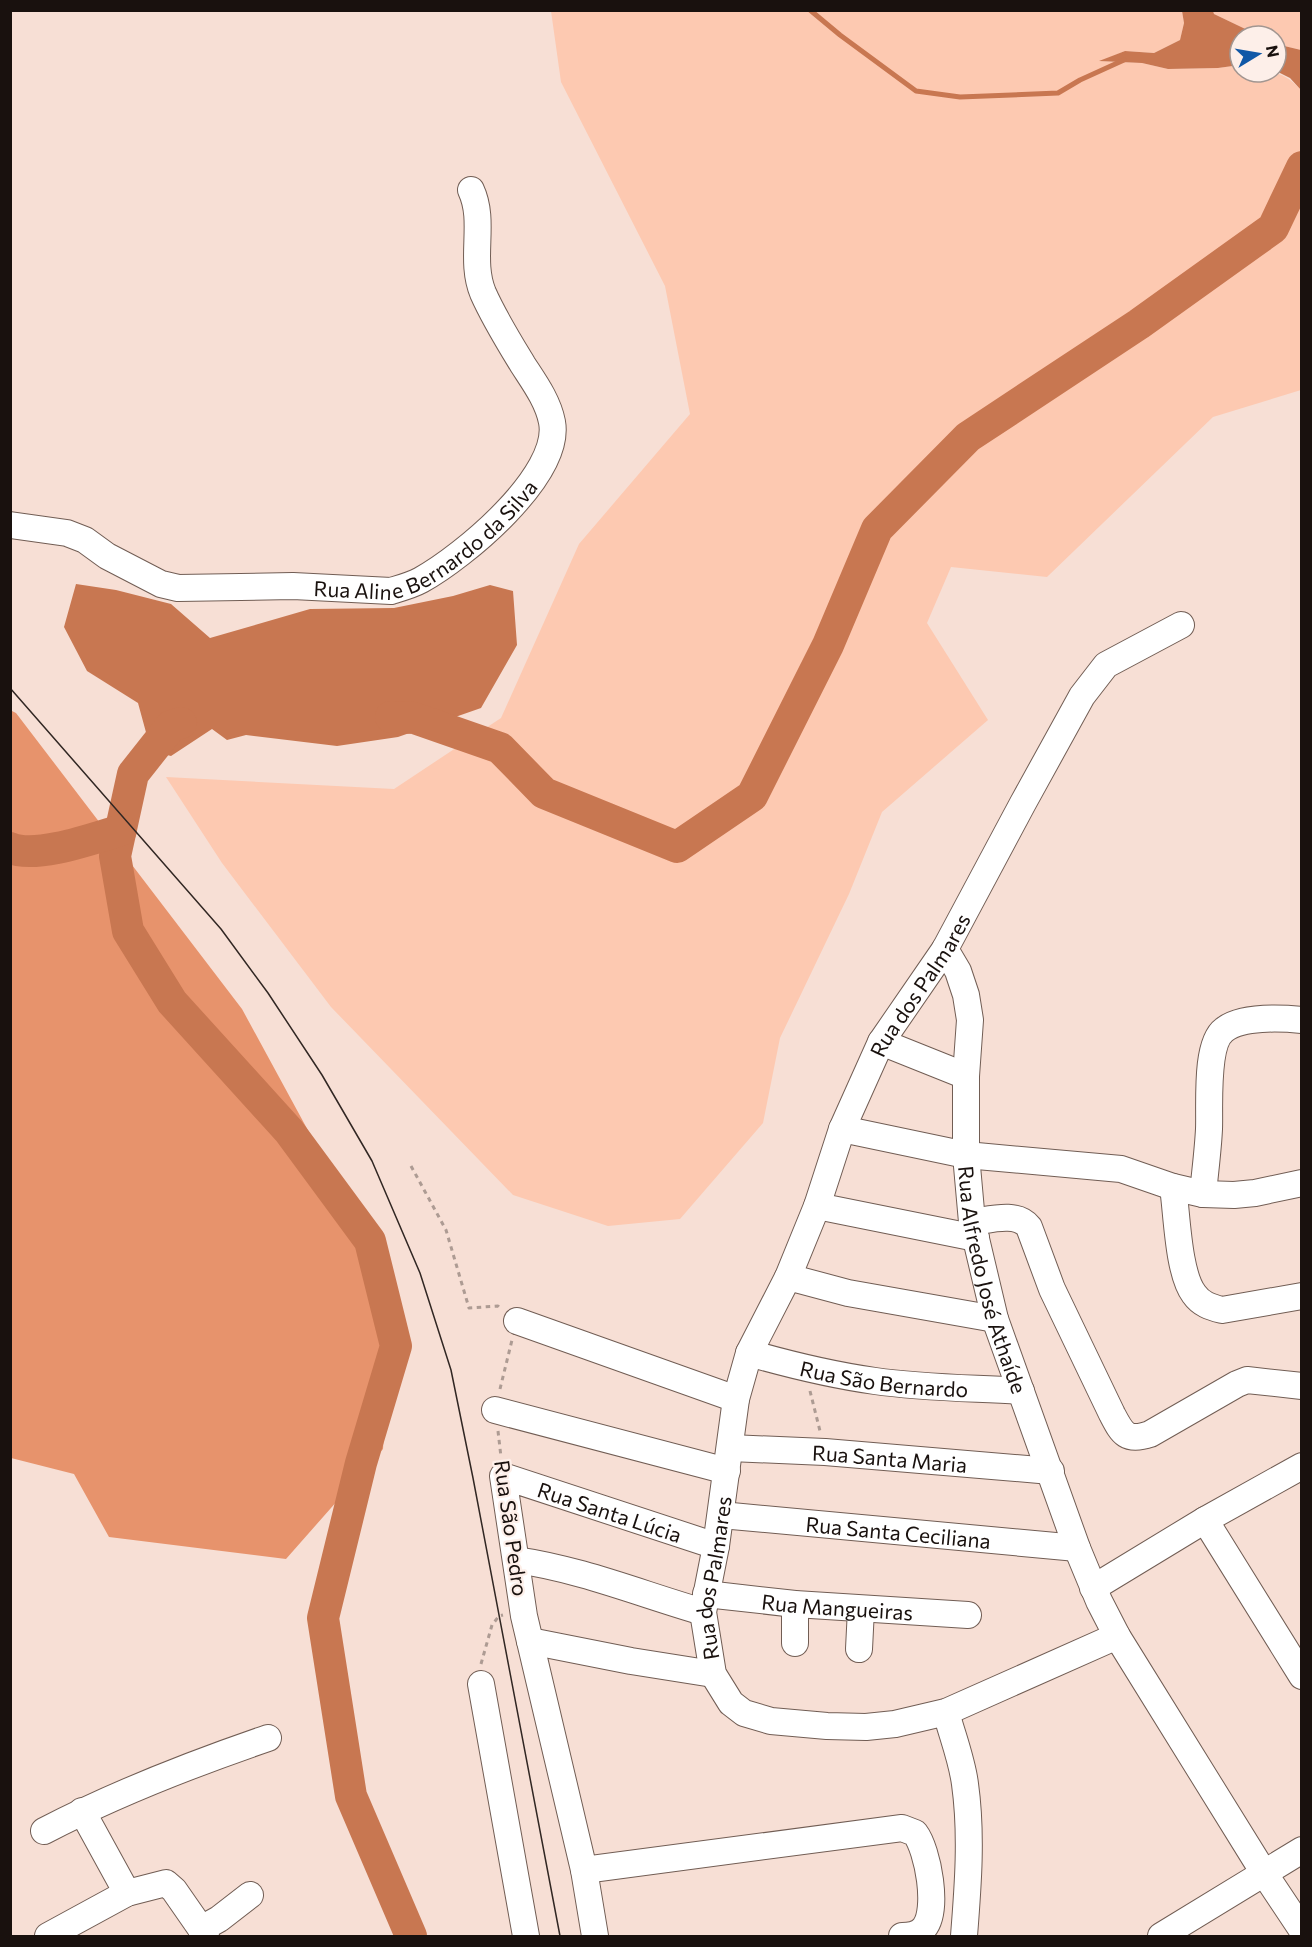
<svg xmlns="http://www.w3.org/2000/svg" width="1312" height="1947" viewBox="0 0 1312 1947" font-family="Commissioner,sans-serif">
	<rect width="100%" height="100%" fill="#f7dfd5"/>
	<g fill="#fdc9b1">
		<path d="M551,11H1182L1184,23L1180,40L1154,53L1125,51L1101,61L1142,63L1168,69L1218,68L1240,65V72C1269,72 1281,68 1301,90V390L1213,417L1047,577L951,567L927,623L988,720L882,812L849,894L780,1038L763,1123L680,1219L608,1226L513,1195L331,1007L222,863L166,777L394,789L501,718L579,544L690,414L665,286L561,82Z"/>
		<polygon points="1213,11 1301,11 1301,50 1276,44 1276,36 1260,36 1214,14"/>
	</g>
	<polygon fill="#e7936c" points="10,710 16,713 242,1009 392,1285 383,1449 286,1559 109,1537 74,1474 11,1458"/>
	<g fill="#c87751">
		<polygon points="1182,11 1213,11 1214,14 1260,36 1240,36 1240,65 1218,68 1168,69 1142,63 1099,61 1125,51 1154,53 1180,40 1184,23"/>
		<polygon points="1276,44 1301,50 1301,90 1290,78 1276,71"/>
		<polygon points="76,584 116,590 171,604 210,638 310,609 394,608 453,596 490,585 513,591 517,645 481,708 398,737 337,746 246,735 227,740 212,729 171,756 140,748 147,736 138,703 87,671 64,627"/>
	</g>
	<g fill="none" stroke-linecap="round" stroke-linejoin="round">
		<polyline stroke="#c87751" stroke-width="5" points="810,10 840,35 916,91 960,97 1058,93 1080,80 1124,60"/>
		<g stroke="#c87751" stroke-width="32">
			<polyline points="391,717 414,718 500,748 544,793 677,847 752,796 828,645 877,529 968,437 1139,324 1273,228 1302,167"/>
			<polyline points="181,723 171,726 133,774 115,856 128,931 172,1002 289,1131 370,1241 396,1346 361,1463 323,1618 351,1796 411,1936"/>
			<path d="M10,848C37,859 94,838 121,830"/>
		</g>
		<g stroke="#715d54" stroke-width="28">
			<g id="minor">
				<path id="s1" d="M10,525L67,533L85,540L107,556L161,584L178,588L293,586L391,591C401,588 412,585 421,580C463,557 562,475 552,422C548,401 534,382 523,365C509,342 494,318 483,293C469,259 486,222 471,190"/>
				<path id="s2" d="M945,949L958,971L966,995L970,1020L966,1076V1155L972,1222L995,1319L1077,1548L1099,1601L1117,1636L1264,1873L1302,1930"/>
				<polyline points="881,1042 966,1076"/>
				<polyline points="842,1129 966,1155 1121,1169 1173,1187 1203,1194 1234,1195 1255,1193 1302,1183"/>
				<path d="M1173,1187C1177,1214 1178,1273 1194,1294C1201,1304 1210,1307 1222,1310L1302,1296"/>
				<path d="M1203,1194C1205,1172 1208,1150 1209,1129C1210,1106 1205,1044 1224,1030C1241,1016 1281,1018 1302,1020"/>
				<polyline points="817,1206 976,1238"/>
				<path d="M972,1222C989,1220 1017,1211 1029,1227L1052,1289L1112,1414C1122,1433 1126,1442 1150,1434L1237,1384L1247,1380L1302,1386"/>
				<polyline points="788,1277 848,1293 995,1319"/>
				<polyline points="517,1321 736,1399"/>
				<path id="s3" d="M749,1353C791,1365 832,1375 875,1381C923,1388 973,1388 1021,1391"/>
				<polyline points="495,1410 727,1471"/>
				<path id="s4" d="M730,1448L825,1452L1051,1471"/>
				<path id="s5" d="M721,1515L1077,1548"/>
				<polyline points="1205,1520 1302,1676"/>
				<path d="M516,1560C580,1569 641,1594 703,1612"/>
				<polyline points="1093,1588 1205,1520 1302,1466"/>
				<path id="s6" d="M706,1594L795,1604L968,1615"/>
				<path id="s7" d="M1117,1636L946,1712L895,1724L866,1727L827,1726L771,1721L744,1713L731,1703L713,1674L703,1612L716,1546L736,1399L749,1353L788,1277L817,1206L842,1129L881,1042L945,949L1023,803L1082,696L1106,665L1181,625"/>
				<polyline points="530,1641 631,1661 713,1674"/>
				<polyline points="795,1643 795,1604"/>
				<polyline points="859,1649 861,1609"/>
				<polyline points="481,1684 526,1936"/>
				<path d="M946,1712C952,1735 962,1760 965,1784C972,1834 968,1886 964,1936"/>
				<polyline points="82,1811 127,1893"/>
				<path d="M44,1831C115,1794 192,1764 268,1738"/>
				<path d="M584,1870L902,1828L915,1833C928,1850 939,1910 924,1928C919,1934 910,1936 902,1936"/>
				<polyline points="201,1929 219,1919 250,1895"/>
				<polyline points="48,1936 127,1893 166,1883 174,1890 206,1936"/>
				<path id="s8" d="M595,1936L584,1870L524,1616L503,1476L716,1546"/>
				<polyline points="1161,1936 1302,1850"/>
			</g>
		</g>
		<g stroke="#ad9b93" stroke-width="3" stroke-dasharray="4.5 4.5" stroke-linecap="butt">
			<polyline points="411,1166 446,1230 469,1308 498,1306 501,1309"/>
			<polyline points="500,1389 512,1340"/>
			<polyline points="810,1391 820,1431"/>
			<polyline points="498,1431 501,1457"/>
			<polyline points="481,1664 492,1625 499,1616 503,1615"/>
		</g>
		<use href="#minor" stroke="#fff" stroke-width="26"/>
		<polyline stroke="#312723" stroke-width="1.5" points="10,688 221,929 268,993 322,1075 372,1161 420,1273 451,1370 473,1478 560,1936"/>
	</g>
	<g text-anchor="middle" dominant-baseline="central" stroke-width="4.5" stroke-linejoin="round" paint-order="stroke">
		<g font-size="21" fill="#19110e" stroke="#fdefe9">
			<text stroke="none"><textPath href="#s1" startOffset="447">Rua Aline Bernardo da Silva</textPath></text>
			<text stroke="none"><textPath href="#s7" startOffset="1176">Rua dos Palmares</textPath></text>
			<text stroke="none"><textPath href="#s2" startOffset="339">Rua Alfredo José Athaíde</textPath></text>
			<text stroke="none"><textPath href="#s3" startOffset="138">Rua São Bernardo</textPath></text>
			<text stroke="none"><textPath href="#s4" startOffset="160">Rua Santa Maria</textPath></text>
			<text stroke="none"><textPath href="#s8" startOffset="582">Rua Santa Lúcia</textPath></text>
			<text transform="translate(512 1528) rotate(82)">Rua São Pedro</text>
			<text stroke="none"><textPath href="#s5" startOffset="178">Rua Santa Ceciliana</textPath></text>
			<text stroke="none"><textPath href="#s7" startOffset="540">Rua dos Palmares</textPath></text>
			<text stroke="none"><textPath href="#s6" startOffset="132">Rua Mangueiras</textPath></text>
		</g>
	</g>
	<rect width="1312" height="1947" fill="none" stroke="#19110e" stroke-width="24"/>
	<g transform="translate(1258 54) rotate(79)"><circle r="28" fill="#fdefe9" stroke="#a29691" stroke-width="1.5"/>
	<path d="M0-4.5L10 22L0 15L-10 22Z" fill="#1058a7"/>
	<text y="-9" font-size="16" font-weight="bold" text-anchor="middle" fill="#19110e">N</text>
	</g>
</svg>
